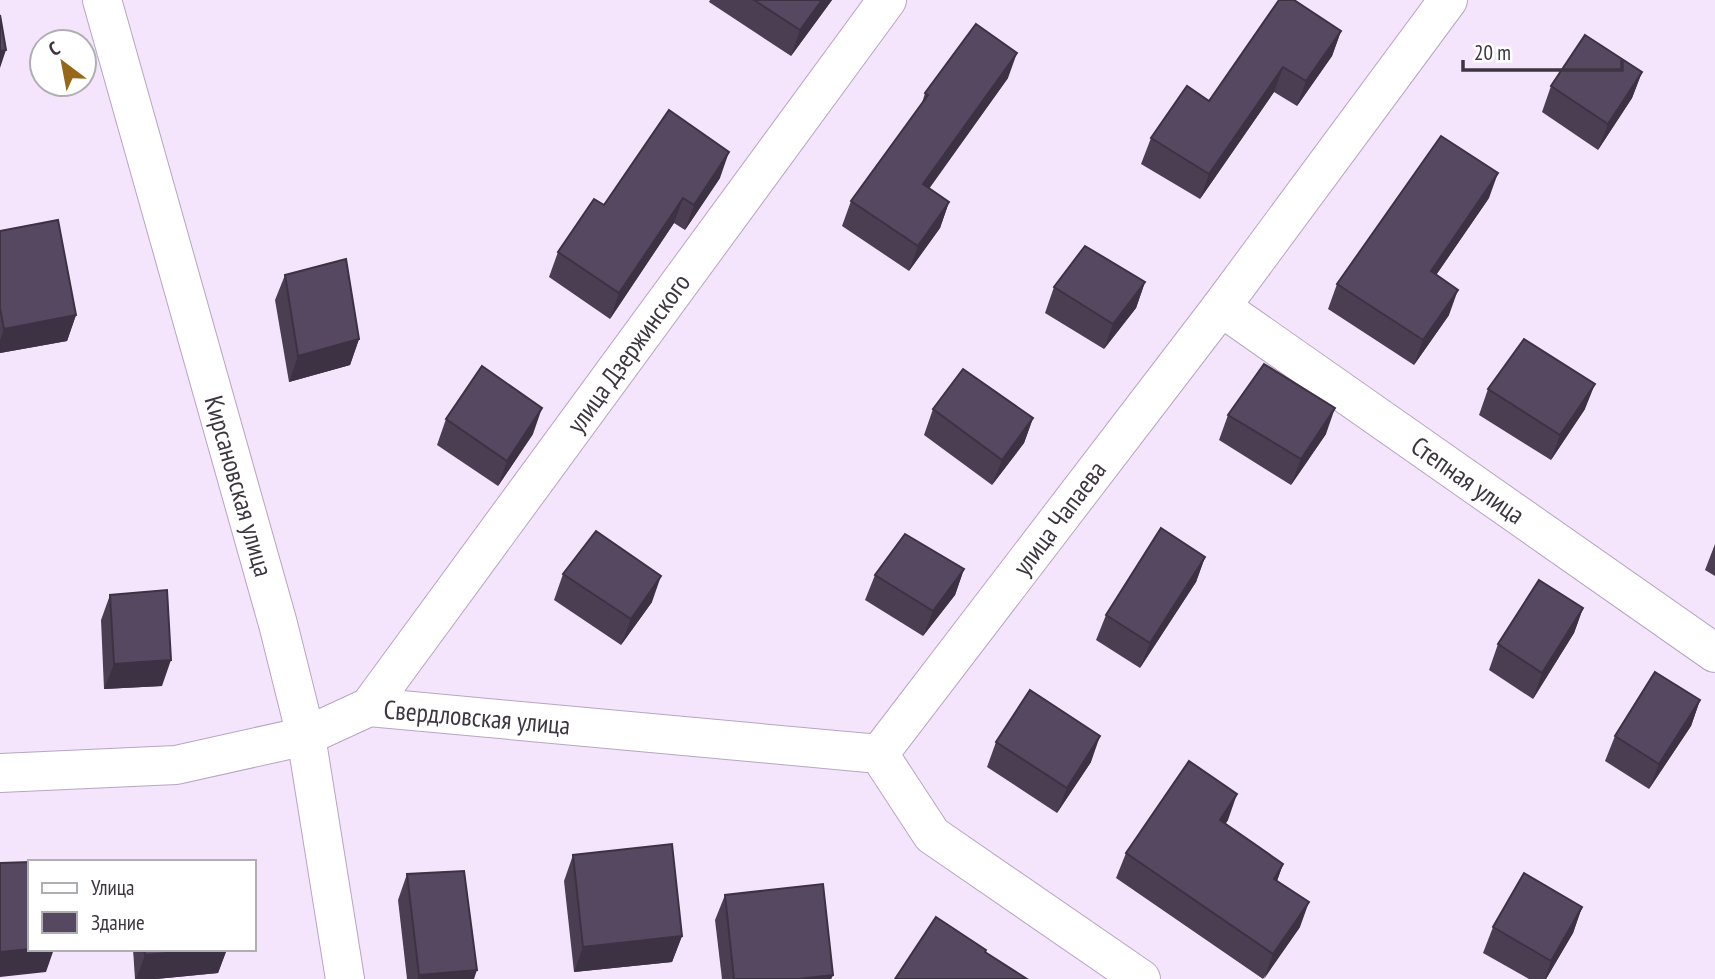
<svg xmlns="http://www.w3.org/2000/svg" width="1715" height="979" viewBox="0 0 1715 979" font-family="'PT Sans Narrow',sans-serif">
	<rect width="100%" height="100%" fill="#f4e5fd"/>
	<g fill="none" stroke-linecap="round" stroke-linejoin="round">
		<g stroke="#b7a5c2" stroke-width="40">
			<g id="street">
				<polyline points="102,0 278,624 306,736 345,979"/>
				<polyline points="1221,307 1715,653"/>
				<polyline points="369,707 887,0"/>
				<polyline points="879,754 1221,307 1448,0"/>
				<polyline points="879,754 932,835 1141,979"/>
				<polyline points="0,773 176,765 306,736 369,707 879,754"/>
			</g>
		</g>
		<use href="#street" stroke="#fff" stroke-width="38"/>
	</g>
	<g fill="#4b3e53">
		<polygon points="710,0 832,0 791,56 709,2"/>
		<polygon points="1341,31 1332,56 1297,106 1274,92 1200,199 1141,164 1151,138 1209,101"/>
		<polygon points="1642,72 1632,98 1598,150 1542,112 1551,86"/>
		<polygon points="1008,78 929,188 949,202 940,228 909,271 842,226 851,201 922,103 925,93"/>
		<polygon points="720,178 685,230 674,223 610,319 549,277 558,252 604,205"/>
		<polygon points="1489,198 1436,275 1449,315 1414,365 1328,309 1337,284"/>
		<polygon points="0,231 76,315 67,341 0,353"/>
		<polygon points="285,275 359,339 350,365 289,382 275,300"/>
		<polygon points="1145,282 1136,308 1104,349 1045,313 1054,287"/>
		<polygon points="1488,389 1585,409 1551,460 1479,415"/>
		<polygon points="933,409 1033,418 1024,443 992,485 924,435"/>
		<polygon points="1228,415 1326,434 1291,485 1219,440"/>
		<polygon points="446,419 533,434 498,486 437,445"/>
		<polygon points="1715,544 1715,576 1705,570"/>
		<polygon points="1205,557 1196,582 1140,668 1096,640 1106,615"/>
		<polygon points="964,569 955,595 923,636 865,600 875,575"/>
		<polygon points="563,574 652,602 621,645 554,600"/>
		<polygon points="110,595 162,686 104,689 101,620"/>
		<polygon points="1583,608 1574,633 1533,699 1489,670 1498,644"/>
		<polygon points="1700,700 1691,726 1649,789 1605,761 1615,736"/>
		<polygon points="996,742 1091,762 1057,813 987,767"/>
		<polygon points="1228,820 1225,824 1283,864 1277,881 1300,927 1263,979 1116,878 1126,853"/>
		<polygon points="573,855 682,936 672,962 574,972 564,881"/>
		<polygon points="407,874 474,979 407,979 398,900"/>
		<polygon points="725,895 833,975 831,979 722,979 715,920"/>
		<polygon points="1582,907 1573,933 1546,979 1529,979 1483,953 1493,927"/>
		<polygon points="133,949 227,949 218,973 156,979 135,979"/>
	</g>
	<g fill="#3d3244">
		<polygon points="822,0 832,0 791,56 800,30"/>
		<polygon points="1341,31 1332,56 1297,106 1306,81"/>
		<polygon points="6,50 0,68 0,51"/>
		<polygon points="1017,53 1008,78 914,210 923,184"/>
		<polygon points="1283,67 1274,92 1200,199 1209,174"/>
		<polygon points="1642,72 1632,98 1598,150 1608,124"/>
		<polygon points="729,152 720,178 685,230 694,205"/>
		<polygon points="1498,173 1489,198 1421,297 1431,271"/>
		<polygon points="683,198 674,223 610,319 619,293"/>
		<polygon points="949,202 940,228 909,271 918,246"/>
		<polygon points="1145,282 1136,308 1104,349 1113,324"/>
		<polygon points="1458,290 1449,315 1414,365 1423,340"/>
		<polygon points="76,315 67,341 0,353 0,340 4,329"/>
		<polygon points="359,339 350,365 289,382 298,356"/>
		<polygon points="1595,384 1585,409 1551,460 1560,435"/>
		<polygon points="542,408 533,434 498,486 507,461"/>
		<polygon points="1335,408 1326,434 1291,485 1301,459"/>
		<polygon points="1033,418 1024,443 992,485 1002,460"/>
		<polygon points="1205,557 1196,582 1140,668 1150,643"/>
		<polygon points="964,569 955,595 923,636 933,611"/>
		<polygon points="661,576 652,602 621,645 631,619"/>
		<polygon points="1583,608 1574,633 1533,699 1542,673"/>
		<polygon points="171,660 162,686 104,689 114,664"/>
		<polygon points="1700,700 1691,726 1649,789 1659,764"/>
		<polygon points="1100,736 1091,762 1057,813 1067,788"/>
		<polygon points="1237,794 1228,820 1211,846 1220,820"/>
		<polygon points="1283,864 1274,889 1274,879"/>
		<polygon points="1309,902 1300,927 1264,979 1273,954"/>
		<polygon points="1582,907 1573,933 1546,979 1545,979 1551,961"/>
		<polygon points="682,936 672,962 574,972 583,947"/>
		<polygon points="30,949 54,949 46,972 0,977 0,952"/>
		<polygon points="211,949 227,949 218,973 156,979 136,979 145,955"/>
		<polygon points="477,970 474,979 417,979 419,975"/>
		<polygon points="833,975 831,979 798,979"/>
	</g>
	<g fill="#574861" stroke="#3d3244" stroke-width="2">
		<polygon points="754,0 822,0 800,30"/>
		<polygon points="1279,0 1294,0 1341,31 1306,81 1283,67 1209,174 1151,138 1187,86 1209,101"/>
		<polygon points="0,15 6,50 0,51"/>
		<polygon points="976,24 1017,53 923,184 949,202 918,246 851,201 928,95 925,93"/>
		<polygon points="1585,35 1642,72 1608,124 1551,86"/>
		<polygon points="669,110 729,152 694,205 683,198 619,293 558,252 594,199 604,205"/>
		<polygon points="1441,136 1498,173 1431,271 1458,290 1423,340 1337,284"/>
		<polygon points="58,220 76,315 4,329 0,308 0,231"/>
		<polygon points="1085,246 1145,282 1113,324 1054,287"/>
		<polygon points="346,259 359,339 298,356 285,275"/>
		<polygon points="1524,339 1595,384 1560,435 1488,389"/>
		<polygon points="1264,364 1335,408 1301,459 1228,415"/>
		<polygon points="482,366 542,408 507,461 446,419"/>
		<polygon points="963,369 1033,418 1002,460 933,409"/>
		<polygon points="1161,528 1205,557 1150,643 1106,615"/>
		<polygon points="596,531 661,576 631,619 563,574"/>
		<polygon points="905,534 964,569 933,611 875,575"/>
		<polygon points="1539,580 1583,608 1542,673 1498,644"/>
		<polygon points="167,590 171,660 114,664 110,595"/>
		<polygon points="1655,672 1700,700 1659,764 1615,736"/>
		<polygon points="1030,690 1100,736 1067,788 996,742"/>
		<polygon points="1189,761 1237,794 1220,820 1283,864 1274,879 1309,902 1273,954 1126,853"/>
		<polygon points="672,844 682,936 583,947 573,855"/>
		<polygon points="30,862 30,949 0,952 0,863"/>
		<polygon points="464,871 477,970 419,975 407,874"/>
		<polygon points="1524,873 1582,907 1551,961 1493,927"/>
		<polygon points="823,884 833,975 798,979 734,979 725,895"/>
		<polygon points="936,917 986,950 985,952 1027,979 895,979"/>
		<polygon points="144,949 211,949 145,955"/>
	</g>
	<g text-anchor="middle" dominant-baseline="central" stroke-width="7" stroke-linejoin="round" paint-order="stroke">
		<g font-size="26" fill="#3d3541" stroke="#fff">
			<text transform="translate(628 353) rotate(-54)">улица Дзержинского</text>
			<text transform="translate(1468 480) rotate(35)">Степная улица</text>
			<text transform="translate(239 486) rotate(74)">Кирсановская улица</text>
			<text transform="translate(1059 518) rotate(-53)">улица Чапаева</text>
			<text transform="translate(477 717) rotate(5)">Свердловская улица</text>
		</g>
	</g>
	<rect x="28" y="860" width="228" height="91" fill="#ffffff" stroke="#b1aeb3" stroke-width="2"/>
	<rect x="42" y="883" width="35" height="10" fill="#ffffff" stroke="#b1aeb3" stroke-width="2"/>
	<text x="91" y="895" font-size="21" fill="#3d3541">Улица</text>
	<rect x="42" y="912" width="35" height="21" fill="#574861" stroke="#b1aeb3" stroke-width="2"/>
	<text x="91" y="930" font-size="21" fill="#3d3541">Здание</text>
	<g transform="translate(63 63) rotate(328)"><circle r="33" fill="#ffffff" stroke="#b1aeb3" stroke-width="2"/>
	<path d="M0-5L12 26L0 18L-12 26Z" fill="#966817"/>
	<text y="-10" font-size="19" font-weight="bold" text-anchor="middle" fill="#3d3541">С</text>
	</g>
	<path d="M1463 60v10h159v-10" fill="none" stroke="#3d3541" stroke-width="3.5"/>
	<text x="1474" y="60" font-size="21" fill="#3d3541" stroke="#ffffff" stroke-width="5" paint-order="stroke">20 m</text>
</svg>
